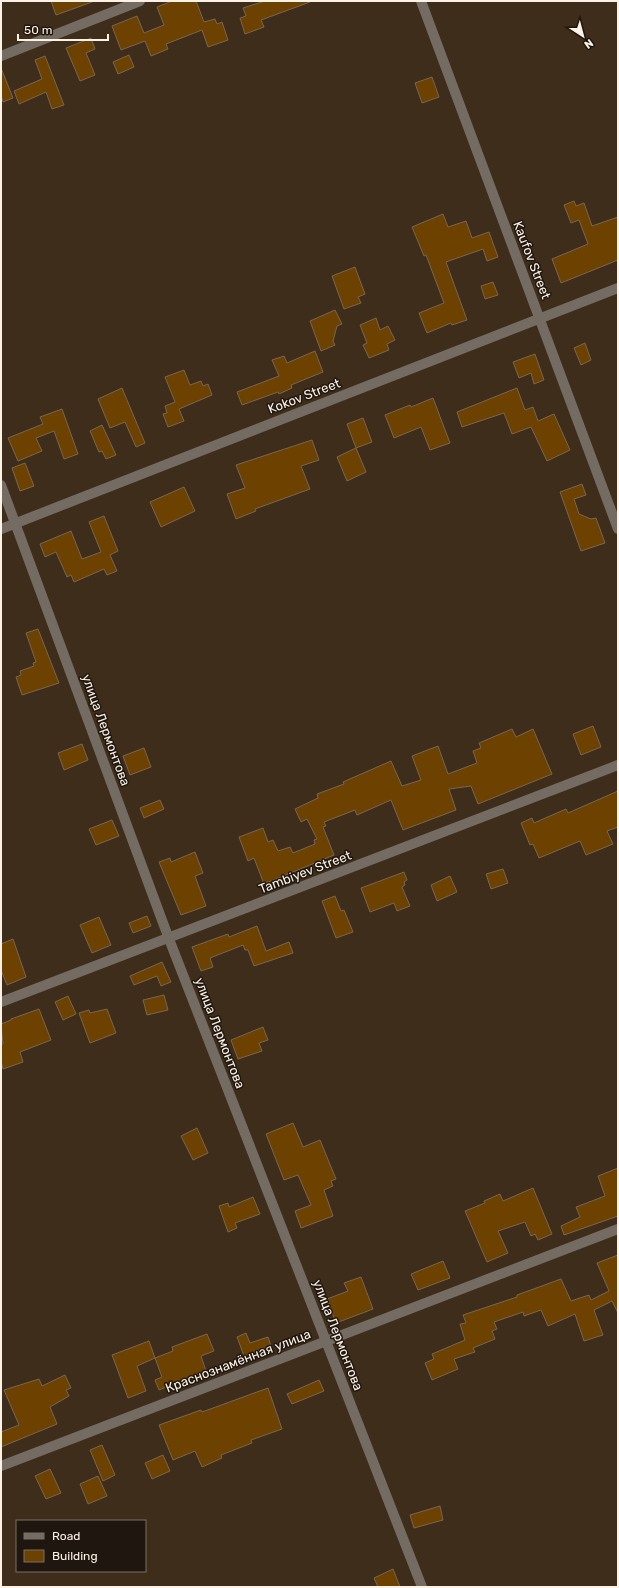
<svg xmlns="http://www.w3.org/2000/svg" width="619" height="1588" viewBox="0 0 619 1588" font-family="Rubik,sans-serif">
	<rect width="100%" height="100%" fill="#3e2d1a"/>
	<g fill="#6d4200" stroke="#796652">
		<polygon points="51,1 92,1 92,2 56,15"/>
		<polygon points="172,1 196,1 204,22 215,19 217,24 222,22 228,40 208,47 202,30 166,44 168,49 151,56 145,41 121,50 112,26 137,16 144,33 164,25 157,7"/>
		<polygon points="265,1 310,1 310,2 261,20 264,27 245,34 240,18 246,16 243,8"/>
		<polygon points="91,38 95,49 86,53 95,75 80,81 66,48"/>
		<polygon points="129,55 134,67 118,74 113,62"/>
		<polygon points="45,56 64,105 52,109 46,92 19,104 14,91 42,79 35,60"/>
		<polygon points="1,68 13,98 3,102 1,95"/>
		<polygon points="432,77 439,97 422,103 415,83"/>
		<polygon points="574,201 576,206 584,203 592,226 618,217 618,260 561,283 552,259 588,244 579,220 571,223 564,205"/>
		<polygon points="443,214 448,227 466,221 472,238 489,232 498,257 487,261 483,249 446,262 467,320 452,325 451,323 427,333 419,313 444,303 426,255 424,256 412,227"/>
		<polygon points="355,267 365,294 358,297 361,303 344,309 332,276"/>
		<polygon points="493,282 498,295 485,299 481,286"/>
		<polygon points="335,310 342,324 337,326 333,341 335,345 321,351 310,321"/>
		<polygon points="376,318 380,330 388,326 395,340 387,344 389,350 369,358 363,345 367,343 360,325"/>
		<polygon points="585,343 591,360 581,365 574,348"/>
		<polygon points="315,351 323,372 291,385 292,388 279,394 278,392 242,405 237,392 279,376 272,360 284,356 287,363"/>
		<polygon points="535,354 544,380 534,384 531,373 519,378 513,362"/>
		<polygon points="184,370 190,385 201,381 203,386 208,384 212,395 179,409 184,421 168,427 163,414 167,413 165,406 175,402 165,377"/>
		<polygon points="122,388 145,443 136,447 125,422 110,428 98,399"/>
		<polygon points="517,388 525,410 533,407 538,421 554,414 570,450 547,461 531,427 512,434 504,413 462,427 457,412"/>
		<polygon points="433,398 450,443 430,450 421,427 394,438 385,415 410,405 411,407"/>
		<polygon points="62,409 78,454 64,459 54,431 36,438 42,451 18,461 8,438 43,424 40,417"/>
		<polygon points="363,418 372,442 356,448 347,424"/>
		<polygon points="102,425 116,455 106,459 102,451 99,452 90,431"/>
		<polygon points="312,440 319,460 301,466 310,489 255,509 256,511 236,519 227,494 245,488 236,465"/>
		<polygon points="356,448 366,472 347,481 337,457"/>
		<polygon points="25,463 34,486 20,491 12,468"/>
		<polygon points="582,484 586,495 574,499 579,514 591,519 596,518 605,543 581,551 560,492"/>
		<polygon points="184,487 195,511 161,527 150,502"/>
		<polygon points="104,516 118,551 110,555 117,571 107,575 104,569 74,582 71,575 67,577 56,552 45,557 40,544 71,531 82,559 101,552 89,522"/>
		<polygon points="38,629 59,683 22,695 16,677 21,675 20,671 34,666 33,663 36,662 26,633"/>
		<polygon points="593,726 601,747 581,755 573,734"/>
		<polygon points="512,729 516,737 533,729 552,774 478,804 471,786 449,789 456,810 403,830 391,800 357,815 355,810 324,822 326,826 323,827 334,855 264,884 254,858 248,861 239,837 263,828 268,842 273,840 278,851 290,847 293,853 315,844 314,840 317,839 307,819 301,822 295,809 318,798 317,794 344,784 343,782 391,761 402,786 421,780 412,756 438,746 448,774 477,763 473,751 481,748 479,743"/>
		<polygon points="82,744 88,760 64,770 58,753"/>
		<polygon points="144,748 151,767 130,775 123,756"/>
		<polygon points="618,791 618,827 607,831 613,844 586,855 580,841 539,858 533,844 530,845 521,823 532,818 534,823 566,809 568,813"/>
		<polygon points="160,800 164,809 144,818 140,808"/>
		<polygon points="112,820 119,836 96,845 89,829"/>
		<polygon points="195,852 203,873 195,876 206,906 181,915 159,862 170,858 171,862"/>
		<polygon points="503,869 508,883 491,889 486,874"/>
		<polygon points="404,872 407,880 404,882 405,885 402,887 410,906 397,911 394,903 370,912 361,888"/>
		<polygon points="450,876 457,892 437,901 431,885"/>
		<polygon points="335,896 341,911 344,910 353,932 336,938 322,901"/>
		<polygon points="147,916 151,926 133,933 129,923"/>
		<polygon points="99,917 111,945 92,953 80,925"/>
		<polygon points="257,926 266,951 289,942 293,953 254,966 248,950 245,950 243,945 210,958 213,967 201,971 192,947 228,934 229,937"/>
		<polygon points="13,939 26,977 7,985 1,970 1,944"/>
		<polygon points="162,962 171,982 161,986 157,976 134,985 130,976"/>
		<polygon points="164,995 168,1010 147,1015 143,1000"/>
		<polygon points="68,996 76,1014 63,1020 55,1002"/>
		<polygon points="39,1009 51,1040 20,1052 23,1062 3,1069 1,1061 1,1045 3,1044 1,1024 11,1020 11,1019"/>
		<polygon points="107,1009 116,1033 90,1043 79,1013 89,1010 90,1013"/>
		<polygon points="263,1027 268,1040 259,1043 262,1051 238,1059 231,1040"/>
		<polygon points="293,1123 303,1147 320,1140 336,1179 331,1181 333,1186 324,1190 333,1216 301,1228 295,1211 311,1205 298,1175 284,1180 266,1134"/>
		<polygon points="197,1128 208,1153 193,1160 181,1136"/>
		<polygon points="618,1168 618,1216 564,1235 561,1226 580,1217 576,1207 605,1196 598,1176"/>
		<polygon points="533,1188 552,1234 538,1240 535,1234 531,1236 525,1222 498,1231 508,1253 487,1262 465,1211 485,1203 484,1201 500,1194 503,1201"/>
		<polygon points="253,1197 260,1214 235,1223 237,1228 228,1232 219,1206 228,1203 229,1207"/>
		<polygon points="618,1255 618,1313 612,1301 594,1310 603,1335 584,1341 575,1314 548,1326 541,1310 524,1316 523,1312 494,1322 497,1329 492,1331 495,1339 473,1348 475,1352 454,1359 458,1369 432,1380 425,1363 434,1359 432,1354 465,1340 460,1324 466,1323 463,1315 517,1297 517,1295 561,1279 571,1301 589,1295 591,1300 609,1291 597,1263"/>
		<polygon points="443,1261 450,1278 418,1290 411,1274"/>
		<polygon points="361,1277 373,1309 336,1323 327,1299 348,1291 344,1283"/>
		<polygon points="246,1333 250,1343 268,1337 271,1346 244,1356 237,1337"/>
		<polygon points="207,1334 214,1351 201,1356 206,1371 159,1390 155,1380 162,1377 155,1358 173,1351 172,1347"/>
		<polygon points="149,1341 155,1358 137,1366 146,1391 128,1398 112,1355"/>
		<polygon points="65,1375 71,1388 66,1390 69,1396 50,1407 57,1424 1,1447 1,1432 19,1425 4,1390 39,1379 42,1386"/>
		<polygon points="319,1380 324,1391 292,1404 287,1394"/>
		<polygon points="268,1388 282,1429 251,1440 252,1443 221,1455 222,1458 202,1467 195,1451 173,1460 159,1425 201,1410 202,1412"/>
		<polygon points="102,1445 115,1475 103,1481 90,1450"/>
		<polygon points="163,1455 170,1471 152,1479 145,1463"/>
		<polygon points="50,1469 61,1493 46,1499 35,1476"/>
		<polygon points="98,1476 107,1496 88,1504 80,1484"/>
		<polygon points="440,1506 443,1520 414,1528 410,1515"/>
		<polygon points="393,1569 400,1587 378,1587 374,1578"/>
	</g>
	<g fill="none" stroke-linecap="round" stroke-linejoin="round">
		<g stroke="#746c63" stroke-width="10">
			<polyline points="421,1 618,529"/>
			<polyline points="1,56 140,1"/>
			<polyline points="1,485 169,939 422,1587"/>
			<polyline points="1,529 618,288"/>
			<polyline points="1,1002 618,765"/>
			<polyline points="1,1466 618,1229"/>
		</g>
	</g>
	<g text-anchor="middle" dominant-baseline="central" stroke-width="3" stroke-linejoin="round" paint-order="stroke">
		<g font-size="13" fill="#fdf2e6" stroke="#1f170f">
			<text transform="translate(532 260) rotate(69)">Kaufov Street</text>
			<text transform="translate(304 396) rotate(-21)">Kokov Street</text>
			<text transform="translate(106 730) rotate(70)">улица Лермонтова</text>
			<text transform="translate(305 872) rotate(-21)">Tambiyev Street</text>
			<text transform="translate(220 1033) rotate(69)">улица Лермонтова</text>
			<text transform="translate(338 1335) rotate(69)">улица Лермонтова</text>
			<text transform="translate(238 1361) rotate(-21)">Краснознамённая улица</text>
		</g>
	</g>
	<rect width="619" height="1588" fill="none" stroke="#fdf2e6" stroke-width="4"/>
	<rect x="16" y="1520" width="130" height="52" fill="#1f170f" stroke="#786f65"/>
	<rect x="24" y="1533" width="20" height="6" fill="#746c63" stroke="#786f65"/>
	<text x="52" y="1540" font-size="12" fill="#fdf2e6">Road</text>
	<rect x="24" y="1550" width="20" height="12" fill="#6d4200" stroke="#786f65"/>
	<text x="52" y="1560" font-size="12" fill="#fdf2e6">Building</text>
	<g transform="translate(583 36) rotate(144)" stroke="#1f170f" stroke-width="3" paint-order="stroke">
	<path d="M0-3L7 15L0 10L-7 15Z" fill="#fdf2e6"/>
	<text y="-6" font-size="11" font-weight="bold" text-anchor="middle" fill="#fdf2e6">N</text>
	</g>
	<path d="M18 34v6h90v-6" fill="none" stroke="#fdf2e6" stroke-width="2"/>
	<text x="24" y="34" font-size="12" fill="#fdf2e6" stroke="#1f170f" stroke-width="3" paint-order="stroke">50 m</text>
</svg>
